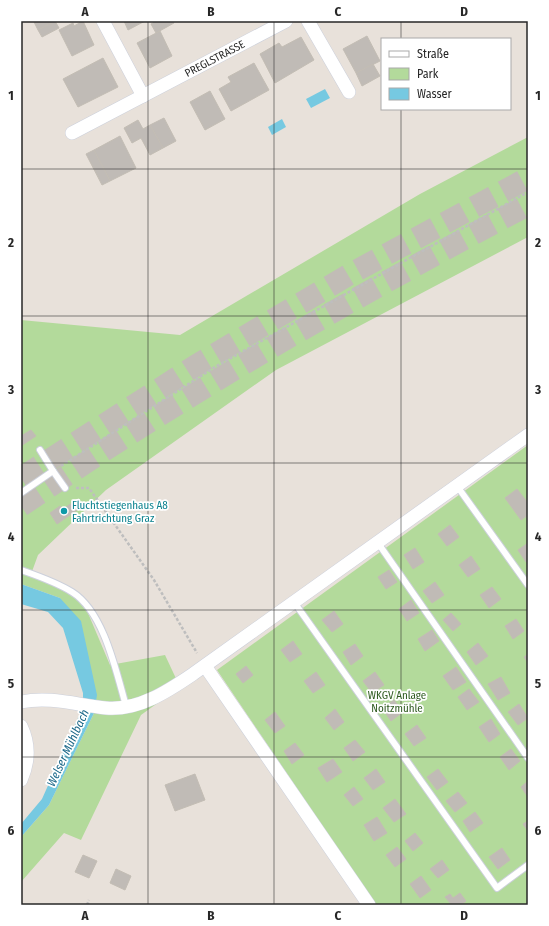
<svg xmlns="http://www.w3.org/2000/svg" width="549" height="926" viewBox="0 0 549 926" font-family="'Fira Sans Condensed',sans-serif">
	<rect width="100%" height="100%" fill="#e8e1da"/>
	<g fill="#b3da9b">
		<polygon points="528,137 528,237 276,370 106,490 38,555 30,577 60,585 85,606 110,665 165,655 180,687 141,715 81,840 64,833 21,882 21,837 49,805 94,713 60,598 21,584 21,320 180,335 420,194"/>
		<polygon points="528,445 528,905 376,905 217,670"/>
	</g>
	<g fill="#76c9e1">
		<polygon points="325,89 330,98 311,108 306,99"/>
		<polygon points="282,119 286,127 272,135 268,127"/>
		<polygon points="21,584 60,598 81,621 97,695 94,713 49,805 21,837 21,824 42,799 83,707 83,693 63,628 48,612 21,604"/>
	</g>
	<g fill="#c0bbb6" stroke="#c3bdb4">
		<polygon points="35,21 55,21 38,30 34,22"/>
		<polygon points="55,21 59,28 42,37 38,30"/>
		<polygon points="83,21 94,45 72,56 59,30 73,23 74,26"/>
		<polygon points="124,21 145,21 128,30"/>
		<polygon points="156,21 173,21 174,23 156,33 151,24"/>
		<polygon points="160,31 172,56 150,68 137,43"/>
		<polygon points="367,36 380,61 356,73 343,49"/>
		<polygon points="301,37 314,60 275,83 260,54 279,43 282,47"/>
		<polygon points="103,58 118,87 78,107 63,79"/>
		<polygon points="254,63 269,90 231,111 219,89 231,82 228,77"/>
		<polygon points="373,64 380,76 362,86 356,73"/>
		<polygon points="210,91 225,119 205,130 190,102"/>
		<polygon points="164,118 176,141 163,148 150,125"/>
		<polygon points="138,120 143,129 150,125 163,148 150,155 141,138 132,143 124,128"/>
		<polygon points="120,136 136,168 110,181 94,150"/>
		<polygon points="94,150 110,181 102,185 86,154"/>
		<polygon points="31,430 36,436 21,446 21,436"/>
		<polygon points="517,489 528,503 528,515 521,520 505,498"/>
		<polygon points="78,499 83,506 57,524 50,513 60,506 63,509"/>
		<polygon points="450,525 459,537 447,546 438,534"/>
		<polygon points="528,543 528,561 526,562 518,550"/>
		<polygon points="415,548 424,562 413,569 404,555"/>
		<polygon points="471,556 480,569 468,577 459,565"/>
		<polygon points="389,570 397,582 386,589 378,577"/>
		<polygon points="435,582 444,595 432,603 423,591"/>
		<polygon points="492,587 501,599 489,608 480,595"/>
		<polygon points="411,600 419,613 407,621 399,609"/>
		<polygon points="334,611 343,624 332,632 322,620"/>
		<polygon points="451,613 461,624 453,631 443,620"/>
		<polygon points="516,619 524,631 513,639 505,626"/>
		<polygon points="432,630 439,641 425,651 418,639"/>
		<polygon points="293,641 302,654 290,662 281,650"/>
		<polygon points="478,643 488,656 476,665 467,652"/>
		<polygon points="355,644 363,656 351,665 343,652"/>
		<polygon points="528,654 528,663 524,657"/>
		<polygon points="246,666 253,675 243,683 236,674"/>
		<polygon points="456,667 466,682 453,690 443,676"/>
		<polygon points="316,672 325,685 313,693 304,681"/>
		<polygon points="375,672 384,685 372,693 363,681"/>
		<polygon points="501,677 510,693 498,700 488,684"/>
		<polygon points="469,689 479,702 467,710 458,697"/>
		<polygon points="394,700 403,712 391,721 382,708"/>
		<polygon points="519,704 528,718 518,725 508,712"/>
		<polygon points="335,709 344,722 334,730 325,718"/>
		<polygon points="275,712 285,726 275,733 265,720"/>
		<polygon points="491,719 500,734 489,742 479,727"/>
		<polygon points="417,725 426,738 414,746 405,734"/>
		<polygon points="355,740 365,752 353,761 344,748"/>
		<polygon points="295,743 304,755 292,764 284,751"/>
		<polygon points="511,749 520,761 509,770 500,757"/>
		<polygon points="333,759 342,772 327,782 318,768"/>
		<polygon points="376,769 385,782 373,790 364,778"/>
		<polygon points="438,769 448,782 437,790 427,777"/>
		<polygon points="195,774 205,800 175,811 165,785"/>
		<polygon points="528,781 528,797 521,787"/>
		<polygon points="354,787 363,799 353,806 344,795"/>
		<polygon points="458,792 467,803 455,812 446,801"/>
		<polygon points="395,799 406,814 394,822 383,808"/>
		<polygon points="475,812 483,823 470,832 463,821"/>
		<polygon points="377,817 387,833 374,841 364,825"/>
		<polygon points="528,821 528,831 523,824"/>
		<polygon points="415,833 423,843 413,851 405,841"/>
		<polygon points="397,847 406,859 395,867 386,855"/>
		<polygon points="502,848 510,860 498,869 489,857"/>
		<polygon points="83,855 97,861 89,878 75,872"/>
		<polygon points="442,860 449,870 438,878 430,869"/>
		<polygon points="116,869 131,876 125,890 110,883"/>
		<polygon points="421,876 431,890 420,898 410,884"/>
		<polygon points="460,893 466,901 461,905 452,905 445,897 450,894 453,898"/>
	</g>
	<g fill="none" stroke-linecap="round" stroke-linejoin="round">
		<g stroke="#c1bcb6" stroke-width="22" stroke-dasharray="22 11" stroke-linecap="butt">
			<polyline points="21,478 195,366 350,274 528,178"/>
			<path d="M21,506C183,395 354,297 528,205"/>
		</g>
		<g stroke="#ccd0db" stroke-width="8">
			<g id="lane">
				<polyline points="53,471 65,488"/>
				<polyline points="457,486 528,585"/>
				<polyline points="21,493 53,471 40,450"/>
				<polyline points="378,543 528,758"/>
				<path d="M21,570C38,576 56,582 72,592C104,612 116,671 126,706"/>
				<polyline points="294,602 497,888 528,865"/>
			</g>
		</g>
		<g stroke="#ccd0db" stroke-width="14">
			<g id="street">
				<polyline points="103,21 143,96"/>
				<polyline points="308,21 349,92"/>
				<path id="s1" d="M72,133L286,21"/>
				<polyline points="205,666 369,905"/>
				<path d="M21,702C50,696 77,705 106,708C138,711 168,691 193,674L528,435"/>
				<path d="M21,726C30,745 29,762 21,780"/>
			</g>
		</g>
		<g stroke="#bebebe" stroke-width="2.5" stroke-dasharray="3 2" stroke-linecap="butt">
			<polyline points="61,466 215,367 528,192"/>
			<polyline points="76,488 89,488 154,580 197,653"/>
			<polyline points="87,905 89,900"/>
		</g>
		<use href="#lane" stroke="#fff" stroke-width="6"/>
		<use href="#street" stroke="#fff" stroke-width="13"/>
	</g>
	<path fill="none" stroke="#272727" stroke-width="1" stroke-opacity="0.55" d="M148,21V905M274,21V905M401,21V39M401,109V905M21,169H528M21,316H528M21,463H528M21,610H528M21,757H528"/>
	<circle fill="#0f9aa8" stroke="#fff" stroke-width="1.5" cx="64" cy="511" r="4"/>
	<g text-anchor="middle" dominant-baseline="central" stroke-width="3.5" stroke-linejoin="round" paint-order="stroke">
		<g font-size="11" fill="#272727" stroke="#fff">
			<text stroke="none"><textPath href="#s1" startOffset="161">PREGLSTRASSE</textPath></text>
		</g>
		<g font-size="11" fill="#0d838f" stroke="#fff" text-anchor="start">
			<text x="72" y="505">Fluchtstiegenhaus A8<tspan x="72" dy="13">Fahrtrichtung Graz</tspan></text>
		</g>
		<g font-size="11" fill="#2f5b20" stroke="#fff">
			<text x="397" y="695">WKGV Anlage<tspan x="397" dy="13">Noitzmühle</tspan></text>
		</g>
		<g font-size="12" font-style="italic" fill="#1a6788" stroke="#fff">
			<text transform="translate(68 748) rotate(-65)">Welser Mühlbach</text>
		</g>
	</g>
	<rect width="549" height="926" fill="none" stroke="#ffffff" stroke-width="44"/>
	<rect x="381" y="38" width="130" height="72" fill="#ffffff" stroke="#a9a9a9"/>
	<rect x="389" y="51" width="20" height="6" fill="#ffffff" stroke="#a9a9a9"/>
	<text x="417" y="58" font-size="12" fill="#272727">Straße</text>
	<rect x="389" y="68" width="20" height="12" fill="#b3da9b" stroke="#a9a9a9"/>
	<text x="417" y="78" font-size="12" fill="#272727">Park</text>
	<rect x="389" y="88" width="20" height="12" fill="#76c9e1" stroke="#a9a9a9"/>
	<text x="417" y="98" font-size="12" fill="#272727">Wasser</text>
	<rect x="22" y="22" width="505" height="882" fill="none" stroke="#272727" stroke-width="1.5"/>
	<g font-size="13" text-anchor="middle" font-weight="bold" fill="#272727">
		<text x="85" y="16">A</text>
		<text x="211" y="16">B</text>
		<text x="338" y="16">C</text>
		<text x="464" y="16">D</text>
		<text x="11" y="100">1</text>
		<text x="538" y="100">1</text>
		<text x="11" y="247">2</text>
		<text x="538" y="247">2</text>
		<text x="11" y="394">3</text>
		<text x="538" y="394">3</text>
		<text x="11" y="541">4</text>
		<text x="538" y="541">4</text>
		<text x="11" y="688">5</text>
		<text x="538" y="688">5</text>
		<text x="11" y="835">6</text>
		<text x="538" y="835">6</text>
		<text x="85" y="920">A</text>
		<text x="211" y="920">B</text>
		<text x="338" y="920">C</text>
		<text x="464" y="920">D</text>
	</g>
</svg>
